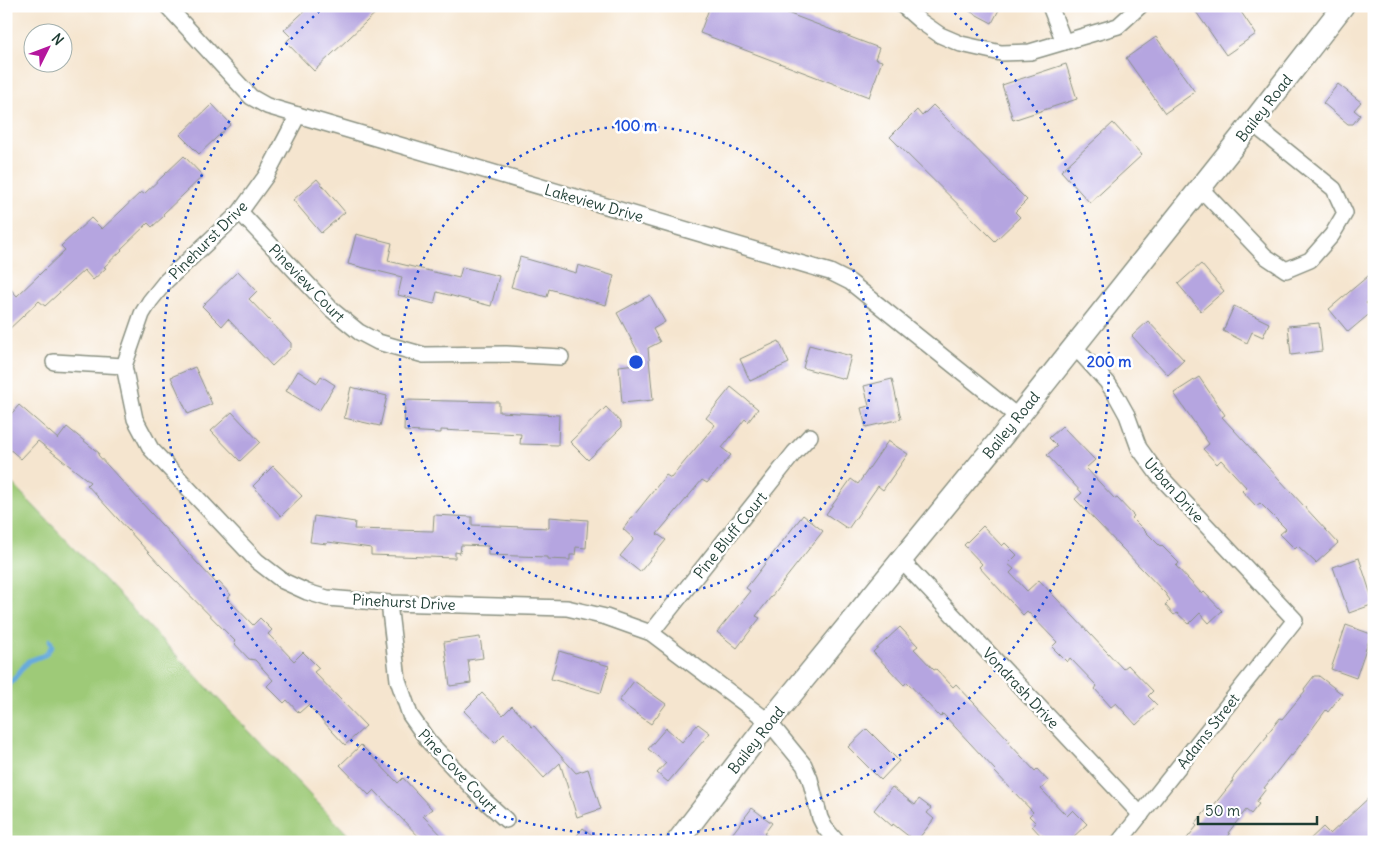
<svg xmlns="http://www.w3.org/2000/svg" width="1380" height="848" viewBox="0 0 1380 848" font-family="Delius,sans-serif">
	<rect width="100%" height="100%" fill="#fff"/>
	<filter id="ink" filterUnits="userSpaceOnUse"><feTurbulence type="fractalNoise" baseFrequency=".02" numOctaves="2"/><feDisplacementMap in="SourceGraphic" scale="10" xChannelSelector="R" yChannelSelector="G"/><feConvolveMatrix kernelMatrix="1 2 1 2 8 2 1 2 1" color-interpolation-filters="sRGB"/></filter>
	<filter id="wash" filterUnits="userSpaceOnUse"><feTurbulence type="fractalNoise" baseFrequency=".0096" numOctaves="4" result="noise"/><feDisplacementMap in="SourceGraphic" scale="20" xChannelSelector="R" yChannelSelector="G"/><feGaussianBlur stdDeviation="1.12" result="paint"/><feColorMatrix in="noise" values="0 0 0 0 0 0 0 0 0 0 0 0 0 0 0 0 0 1.4 0 .05"/><feComposite in="paint" operator="in"/></filter>
	<g filter="url(#wash)">
		<rect width="100%" height="100%" fill="#f5e5cf"/>
		<polygon fill="#9eca78" stroke="#5e8456" points="6,477 355,842 6,842"/>
		<g fill="none" stroke-linecap="round" stroke-linejoin="round">
			<polyline stroke="#68abdd" stroke-width="5" points="6,689 28,661 45,655 52,646 50,640"/>
		</g>
		<g id="blocks">
			<g fill="#b5a5e0">
				<polygon points="310,6 383,6 314,71 286,42 291,37 284,30"/>
				<polygon points="710,6 769,6 879,48 875,59 882,61 869,97 700,33"/>
				<polygon points="960,6 1001,6 992,23"/>
				<polygon points="1192,6 1237,6 1256,34 1226,55"/>
				<polygon points="1156,37 1195,92 1165,113 1126,58"/>
				<polygon points="1066,64 1077,99 1013,120 1002,85"/>
				<polygon points="1338,84 1361,102 1354,110 1360,115 1353,124 1348,124 1323,103"/>
				<polygon points="212,104 231,124 199,154 180,135"/>
				<polygon points="933,105 1027,200 1015,212 1020,217 995,241 890,137 917,110 922,116"/>
				<polygon points="1113,123 1142,155 1090,203 1061,171"/>
				<polygon points="184,156 203,176 163,214 164,216 152,227 148,223 121,249 122,250 104,267 106,268 93,280 84,270 45,306 39,301 6,332 6,284 17,296 65,250 61,246 91,218 102,229 141,192 144,194"/>
				<polygon points="317,179 345,212 321,233 293,200"/>
				<polygon points="356,234 392,243 388,261 459,278 462,267 499,276 491,306 437,292 434,304 398,295 402,277 348,264"/>
				<polygon points="520,257 576,273 578,265 614,276 606,305 549,289 547,297 511,287"/>
				<polygon points="1201,264 1224,291 1201,311 1178,284"/>
				<polygon points="238,271 257,291 249,299 291,343 291,348 272,366 228,319 222,326 202,306"/>
				<polygon points="1374,271 1374,296 1366,303 1373,311 1348,332 1329,309"/>
				<polygon points="650,295 665,322 653,329 660,342 648,348 653,400 622,403 619,366 644,363 617,313"/>
				<polygon points="1234,306 1269,323 1263,337 1252,332 1247,343 1223,331"/>
				<polygon points="1148,321 1184,360 1168,375 1132,336"/>
				<polygon points="1319,323 1322,351 1291,355 1288,326"/>
				<polygon points="779,341 789,363 750,381 740,359"/>
				<polygon points="809,345 851,356 845,379 803,368"/>
				<polygon points="195,367 212,404 188,414 171,377"/>
				<polygon points="298,371 317,383 321,376 335,385 319,411 286,391"/>
				<polygon points="1199,377 1225,415 1222,417 1338,543 1316,563 1298,546 1295,549 1280,534 1286,529 1260,503 1256,506 1242,491 1246,487 1221,460 1217,464 1203,449 1209,444 1174,393"/>
				<polygon points="892,379 901,419 866,427 861,408 869,406 864,386"/>
				<polygon points="351,387 387,396 380,426 344,418"/>
				<polygon points="731,387 758,409 748,422 745,419 722,448 731,455 707,483 702,480 657,534 666,540 640,572 620,556 634,539 623,529 666,475 671,478 715,425 706,418"/>
				<polygon points="405,400 499,402 499,412 559,415 558,445 520,444 521,434 441,430 441,433 404,431"/>
				<polygon points="19,405 58,439 67,427 99,453 98,455 172,536 217,584 219,582 231,595 227,598 253,625 260,618 272,630 268,634 294,661 303,652 319,668 314,672 366,726 345,745 308,705 299,713 287,700 284,703 267,686 273,680 255,660 249,659 234,643 235,641 160,565 87,485 90,482 38,441 21,459 6,446 6,420"/>
				<polygon points="606,407 621,423 621,428 588,460 570,442"/>
				<polygon points="232,412 260,442 240,461 211,431"/>
				<polygon points="1062,426 1095,460 1086,468 1115,499 1117,498 1134,516 1132,518 1160,546 1161,545 1179,563 1176,566 1202,594 1204,592 1222,611 1209,623 1200,613 1189,624 1177,613 1174,615 1165,605 1170,600 1165,593 1075,499 1082,493 1047,455 1057,446 1049,438"/>
				<polygon points="888,441 908,454 883,490 878,486 848,529 826,514 851,479 858,484"/>
				<polygon points="273,466 302,496 281,516 253,486"/>
				<polygon points="434,515 472,517 472,525 549,528 549,517 588,520 586,548 576,547 575,555 570,555 570,560 547,559 547,557 488,555 488,546 461,545 460,553 455,552 455,558 371,555 371,548 328,542 327,544 310,542 314,516 355,522 354,529 433,531"/>
				<polygon points="803,515 823,531 756,616 760,618 737,648 717,632 750,591 746,588"/>
				<polygon points="983,526 1002,546 1005,543 1017,555 1008,564 1014,569 1010,573 1027,591 1039,580 1123,669 1128,665 1153,691 1148,696 1157,705 1136,725 1116,703 1111,707 1095,689 1097,686 1070,658 1067,662 1052,647 1057,642 1027,611 1023,615 979,567 982,564 964,545"/>
				<polygon points="1359,558 1374,604 1349,613 1333,567"/>
				<polygon points="1346,625 1371,634 1356,678 1331,669"/>
				<polygon points="900,627 918,646 914,649 934,670 936,669 953,687 956,684 1009,740 1008,742 1035,771 1037,769 1049,782 1041,789 1067,816 1073,810 1087,824 1068,842 1049,842 1042,835 1041,836 1032,826 1036,823 1029,816 1033,812 994,771 995,770 943,714 940,717 907,682 904,685 873,652"/>
				<polygon points="480,637 483,658 468,660 471,683 450,686 444,642"/>
				<polygon points="559,651 609,666 601,693 551,679"/>
				<polygon points="1314,676 1319,676 1342,694 1328,712 1326,710 1292,756 1290,755 1264,788 1266,789 1256,802 1259,804 1251,814 1246,810 1228,833 1230,834 1224,842 1184,842 1197,826 1195,824 1208,808 1210,810 1233,781 1232,779 1268,735 1267,734 1280,718 1282,719 1305,691 1304,689"/>
				<polygon points="634,681 666,704 651,724 619,701"/>
				<polygon points="482,693 503,715 512,706 532,727 534,726 576,773 588,769 601,809 577,817 560,763 544,778 504,734 495,743 464,711"/>
				<polygon points="698,724 710,733 668,782 657,773 666,763 648,749 666,728 682,742"/>
				<polygon points="867,729 899,761 881,780 848,747"/>
				<polygon points="361,745 398,783 403,778 432,809 423,816 448,842 424,842 374,790 369,795 340,765"/>
				<polygon points="892,787 915,805 919,799 931,808 927,813 934,819 916,842 893,824 892,826 874,810"/>
				<polygon points="1374,793 1374,835 1366,842 1307,842 1323,827 1330,834"/>
				<polygon points="752,808 772,823 764,834 774,842 726,842"/>
				<polygon points="583,828 601,842 572,842"/>
			</g>
		</g>
	</g>
	<g filter="url(#ink)">
		<use href="#blocks" fill-opacity="0" stroke="#8a9182" stroke-width="1"/>
		<g fill="none" stroke-linecap="round" stroke-linejoin="round">
			<g stroke="#8a9182" stroke-width="18">
				<g id="street">
					<polyline points="167,6 251,97 267,106 830,272 850,282 1018,417"/>
					<polyline points="903,6 920,21 940,35 961,44 1001,53 1030,52 1118,26 1140,6"/>
					<polyline points="1050,6 1064,42"/>
					<polyline points="298,115 266,176 240,212 166,281 150,301 142,314 124,366 135,419 151,449 257,561 283,581 307,592 327,598 389,603 567,608 606,617 651,633 769,722 804,765 810,779 820,818 825,828 837,842"/>
					<polyline points="1200,188 1265,256 1286,270 1310,260 1332,235 1345,213 1334,189 1252,123"/>
					<polyline points="240,212 332,310 359,332 378,342 424,355 506,354 561,357"/>
					<polyline points="1074,346 1107,382 1117,397 1127,415 1139,448 1157,473 1295,620 1119,842"/>
					<polyline points="54,362 124,366"/>
					<polyline points="902,561 1141,815"/>
					<polyline points="389,603 398,680 410,715 429,742 484,800 506,820"/>
					<polyline points="651,633 794,453 810,436"/>
				</g>
			</g>
			<g stroke="#8a9182" stroke-width="24">
				<polyline id="secondary" points="677,842 769,722 1018,417 1252,123 1343,6"/>
			</g>
			<use href="#street" stroke="#fff" stroke-width="15"/>
			<use href="#secondary" stroke="#fff" stroke-width="21"/>
		</g>
	</g>
	<g fill="none" stroke="#1d4ed8" stroke-width="2.5" stroke-dasharray="2.5 5">
		<circle cx="636" cy="362" r="236"/>
		<path d="M949 8A473 473 0 1 1 323 8"/>
	</g>
	<g text-anchor="middle" dominant-baseline="central" stroke-width="5" stroke-linejoin="round" paint-order="stroke">
		<g font-size="15" fill="#1f3d34" stroke="#fff">
			<text transform="translate(1264 108) rotate(-52)">Bailey Road</text>
			<text transform="translate(594 203) rotate(16)">Lakeview Drive</text>
			<text transform="translate(208 240) rotate(-45)">Pinehurst Drive</text>
			<text transform="translate(307 283) rotate(46)">Pineview Court</text>
			<text transform="translate(1011 425) rotate(-51)">Bailey Road</text>
			<text transform="translate(1174 490) rotate(48)">Urban Drive</text>
			<text transform="translate(730 535) rotate(-51)">Pine Bluff Court</text>
			<text transform="translate(404 602) rotate(3)">Pinehurst Drive</text>
			<text transform="translate(1021 688) rotate(47)">Vondrash Drive</text>
			<text transform="translate(1208 731) rotate(-52)">Adams Street</text>
			<text transform="translate(756 740) rotate(-52)">Bailey Road</text>
			<text transform="translate(458 771) rotate(47)">Pine Cove Court</text>
		</g>
	</g>
	<circle cx="636" cy="362" r="8" fill="#1d4ed8" stroke="#fff" stroke-width="2.5"/>
	<g font-size="15" text-anchor="middle" font-weight="bold" fill="#1d4ed8" stroke="#fff" stroke-width="5" stroke-linejoin="round" paint-order="stroke">
		<text x="636" y="131">100 m</text>
		<text x="1109" y="367">200 m</text>
	</g>
	<rect width="1380" height="848" fill="none" stroke="#fff" stroke-width="25"/>
	<g transform="translate(48 48) rotate(48)"><circle r="24" fill="#ffffff" stroke="#a5b1ae"/>
	<path d="M0-4L9 19L0 12L-9 19Z" fill="#b5179e"/>
	<text y="-8" font-size="14" font-weight="bold" text-anchor="middle" fill="#1f3d34">N</text>
	</g>
	<path d="M1198 816v8h119v-8" fill="none" stroke="#1f3d34" stroke-width="2.5"/>
	<text x="1205" y="816" font-size="15" fill="#1f3d34" stroke="#ffffff" stroke-width="4" paint-order="stroke">50 m</text>
</svg>
